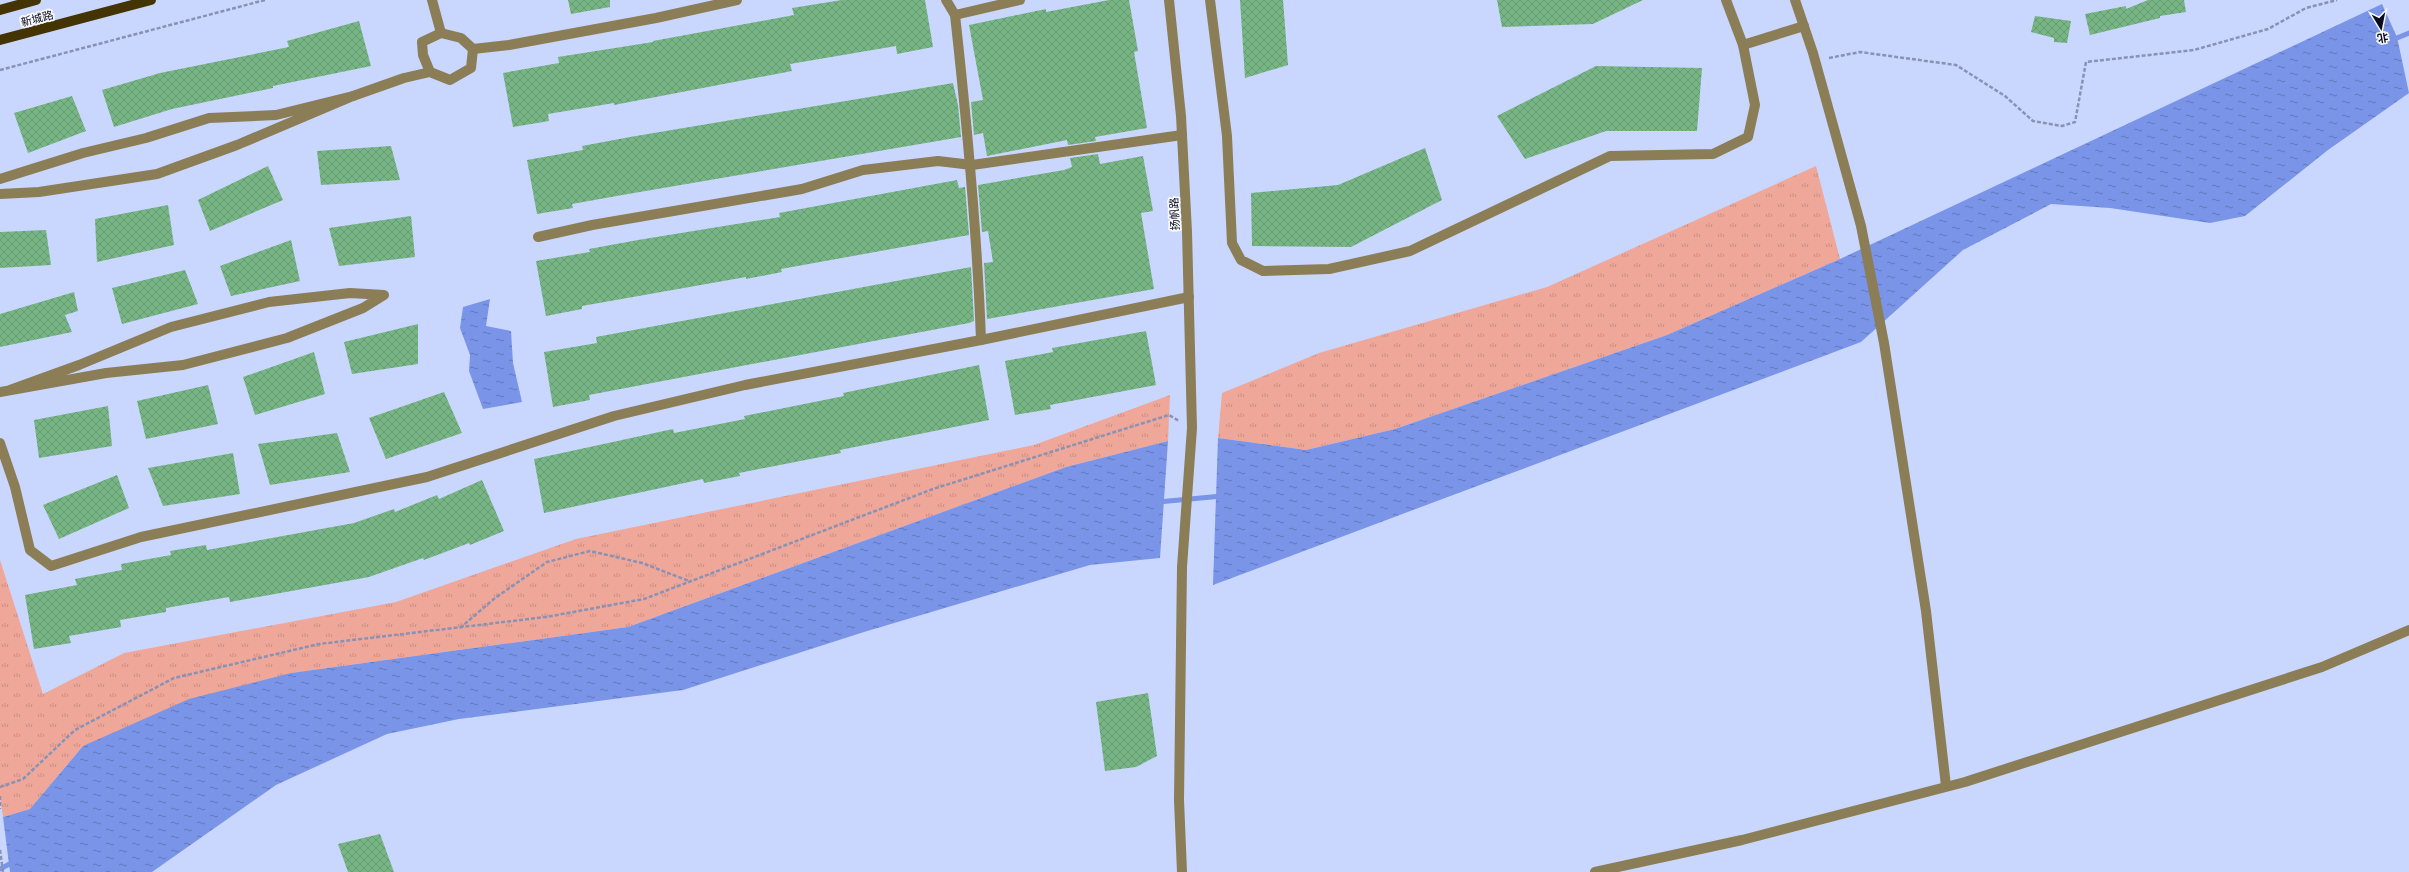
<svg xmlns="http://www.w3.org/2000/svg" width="2409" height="872" viewBox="0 0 2409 872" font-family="'Open Sans','Noto Sans SC',sans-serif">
	<defs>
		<pattern id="park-tufts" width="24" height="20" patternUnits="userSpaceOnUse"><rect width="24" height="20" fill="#efa79a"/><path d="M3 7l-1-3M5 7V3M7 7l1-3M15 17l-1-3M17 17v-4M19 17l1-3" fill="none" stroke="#cb8e84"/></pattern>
		<pattern id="water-ripples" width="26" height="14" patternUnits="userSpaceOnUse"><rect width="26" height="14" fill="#7a94e8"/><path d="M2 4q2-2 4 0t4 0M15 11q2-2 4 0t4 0" fill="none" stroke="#6277bc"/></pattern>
		<pattern id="building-cross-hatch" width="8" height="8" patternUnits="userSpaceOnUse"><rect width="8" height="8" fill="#78b585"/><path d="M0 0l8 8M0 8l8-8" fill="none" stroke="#669a73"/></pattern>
	</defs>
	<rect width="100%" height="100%" fill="#c9d7ff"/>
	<g fill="url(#park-tufts)">
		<polygon points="1816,166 1840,259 1667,335 1395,429 1306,450 1218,438 1222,393 1319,353 1547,287"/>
		<polygon points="1170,395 1168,441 1066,467 628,627 291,673 83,746 30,809 3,817 0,797 0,560 43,694 124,653 396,602 576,539 1034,445"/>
	</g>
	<g fill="url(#water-ripples)">
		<polygon points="2382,4 2397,37 2409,93 2328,150 2245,216 2210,223 2110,208 2051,204 1963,250 1861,342 1213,585 1218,438 1306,450 1395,429 1667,335 1840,259"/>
		<polygon points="490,299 486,326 511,331 513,363 522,402 483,409 469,371 470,355 460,328 463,307"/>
		<polygon points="1168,441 1160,558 1090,565 864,632 683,690 459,719 387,734 276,785 152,872 10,872 3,817 30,809 83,746 189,699 291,673 628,627 1066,467"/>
	</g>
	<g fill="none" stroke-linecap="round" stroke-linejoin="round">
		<g stroke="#7a94e8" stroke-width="5">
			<polyline points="2392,40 2409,33"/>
			<polyline points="1158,502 1222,496"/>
			<polyline points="0,869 15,861"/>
		</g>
	</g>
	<g fill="url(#building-cross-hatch)">
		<polygon points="568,0 610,0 610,7 571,14"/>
		<polygon points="842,0 925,0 933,47 897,54 896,46 790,64 792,71 614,105 614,103 548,114 549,121 513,127 503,73 559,63 558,57 653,42 653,41 794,15 792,8"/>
		<polygon points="1109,0 1129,0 1138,51 1134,52 1147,128 1095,137 1096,141 1068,145 1067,140 987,156 983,133 974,135 971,102 983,100 969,25 1046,9 1046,12"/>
		<polygon points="1240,0 1283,0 1288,65 1245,78"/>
		<polygon points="1497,0 1643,0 1593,24 1502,27"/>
		<polygon points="2148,0 2184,0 2186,12 2160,16 2160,18 2090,35 2085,14 2126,6 2126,9"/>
		<polygon points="2035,16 2071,21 2067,43 2054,42 2054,38 2031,32"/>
		<polygon points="359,21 371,66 273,86 273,88 172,109 114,127 102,90 160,73 289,47 287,41"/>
		<polygon points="1596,66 1702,68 1697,131 1606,131 1525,159 1497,116"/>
		<polygon points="953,83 958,105 961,137 628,194 572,204 573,208 537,214 527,160 583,150 582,146 630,137"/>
		<polygon points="72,96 86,131 28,153 14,113"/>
		<polygon points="391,146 400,180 321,185 317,151"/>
		<polygon points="1425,148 1442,200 1351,247 1252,246 1251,193 1338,185"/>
		<polygon points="1098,154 1100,164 1143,156 1153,211 1141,213 1154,289 987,319 984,263 993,262 988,231 982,232 978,185 1064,170 1072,167 1070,158"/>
		<polygon points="268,166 283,200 210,231 198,200"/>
		<polygon points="957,180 959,188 965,187 969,235 781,269 782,272 746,279 746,277 582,306 582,309 546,316 536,261 590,252 589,249 638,240 780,217 779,213"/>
		<polygon points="168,205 174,245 97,262 95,219"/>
		<polygon points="411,216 415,257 339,266 329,228"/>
		<polygon points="46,230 51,265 0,268 0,232"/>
		<polygon points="291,240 300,281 231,296 220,266"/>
		<polygon points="971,267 974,321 969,323 589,395 590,400 553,407 544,352 597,343 596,337"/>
		<polygon points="185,270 198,304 122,324 112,288"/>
		<polygon points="74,292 78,311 65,315 72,332 0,347 0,314"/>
		<polygon points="418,324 418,364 352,374 344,342"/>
		<polygon points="1146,331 1156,385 1050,405 1051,409 1015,415 1005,361 1053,352 1052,348"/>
		<polygon points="314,352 325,394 255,415 243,377"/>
		<polygon points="979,365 989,420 840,450 841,453 739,473 740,476 704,483 703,479 544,513 534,459 673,429 674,433 745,419 744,416 844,396 843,393"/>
		<polygon points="208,385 218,424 146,439 137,401"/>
		<polygon points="444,392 462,433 386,459 369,418"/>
		<polygon points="108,406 112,446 39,458 34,420"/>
		<polygon points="337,433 350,472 270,485 258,444"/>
		<polygon points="233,453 240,494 163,506 148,468"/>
		<polygon points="117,475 129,508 59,539 43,505"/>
		<polygon points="482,480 504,531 470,545 469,543 424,560 423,558 369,577 230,602 229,597 166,608 166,612 120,620 121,627 69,636 71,643 34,649 25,595 77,585 75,579 122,570 121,564 171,555 170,551 206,545 207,550 354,523 394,509 395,512 437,495 439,499"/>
		<polygon points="1148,693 1157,756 1136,767 1105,771 1096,702"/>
		<polygon points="380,834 394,872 348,872 338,844"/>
	</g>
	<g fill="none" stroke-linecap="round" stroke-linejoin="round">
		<g stroke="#8792b4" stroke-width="2.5" stroke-dasharray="4 2" stroke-linecap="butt">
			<polyline points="1829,58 1860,52 1956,65 2005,96 2033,121 2062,126 2075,122 2086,62 2194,50 2268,29 2306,8 2337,0"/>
			<polyline points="0,70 265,0"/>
			<polyline points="460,628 495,598 547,562 590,551 642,563 689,581"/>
			<polyline points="0,787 23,779 75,730 174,678 319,644 546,617 644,599 933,489 1169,415 1179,421"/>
			<polyline points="0,796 0,809"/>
			<polyline points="0,850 3,872"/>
		</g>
		<g stroke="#8b7d56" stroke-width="10">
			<polyline points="432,0 441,33"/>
			<polyline points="1169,0 1181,116 1187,232 1192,428 1182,567 1179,800 1182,872"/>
			<polyline points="1210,0 1227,136 1232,243 1241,260 1263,271 1329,269 1410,251 1610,156 1713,154 1748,137 1755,105 1743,45 1726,0"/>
			<polyline points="1795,0 1813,53 1861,226 1884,343 1926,611 1946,786"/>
			<polyline points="955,15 1020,0"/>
			<polyline points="1743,45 1804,26"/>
			<polyline points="473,49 509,45 656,18 737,0"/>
			<polyline points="353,96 404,78 430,72 450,80 471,68 473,49 461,38 441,33 422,42 423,55 430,72"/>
			<polyline points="0,179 83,153 146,138 209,118 276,115 353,96 237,145 157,174 39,192 0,194"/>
			<polyline points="538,237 592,225 802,189 863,170 938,161 972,165 1182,135"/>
			<polyline points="981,340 1189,297"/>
			<polyline points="0,392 106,373 183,365 287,338 363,308 384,295 350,293 269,302 171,327 79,365 10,390"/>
			<path d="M0,443L15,487L30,550L51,566L141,537L427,477L614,416L745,385L981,340C977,231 967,123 955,15L946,0"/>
			<polyline points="1595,872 1742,840 1965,782 2322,667 2409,630"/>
		</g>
		<g stroke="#443404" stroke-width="10">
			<polyline points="0,10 36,0"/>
			<polyline points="0,40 151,0"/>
		</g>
	</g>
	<g text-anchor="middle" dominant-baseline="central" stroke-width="3.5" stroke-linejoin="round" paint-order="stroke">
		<g font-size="11" fill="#060b21" stroke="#f9f9f9">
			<text transform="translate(37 18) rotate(-15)">新城路</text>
			<text transform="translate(1174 214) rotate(-93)">扬帆路</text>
		</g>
	</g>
	<g transform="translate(2381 28) rotate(170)" stroke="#f9f9f9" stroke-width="3" paint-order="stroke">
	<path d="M0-3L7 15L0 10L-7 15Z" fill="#060b21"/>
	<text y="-6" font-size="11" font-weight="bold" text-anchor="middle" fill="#060b21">北</text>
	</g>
</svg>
